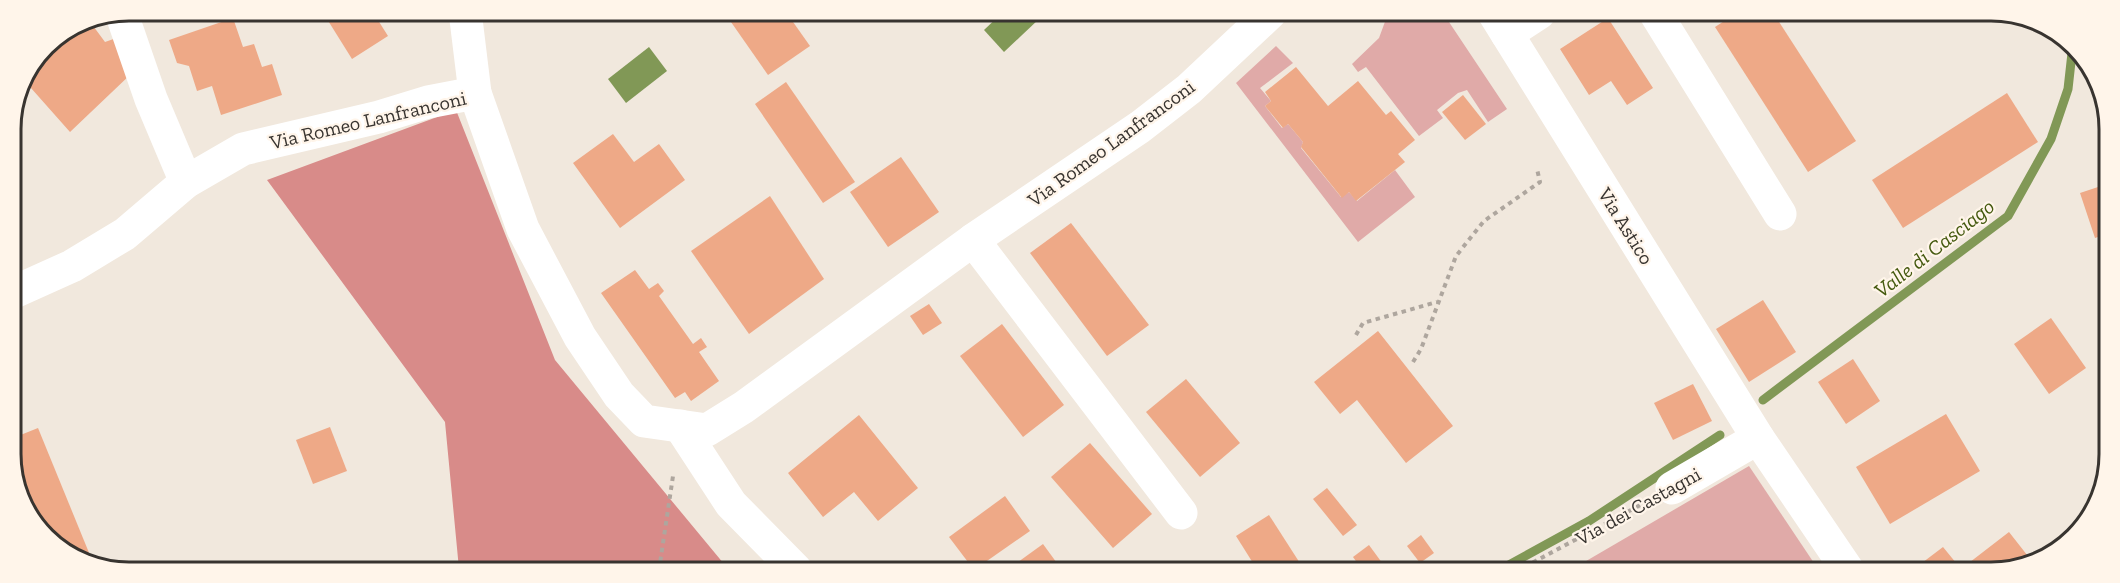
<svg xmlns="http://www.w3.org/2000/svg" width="2120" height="583" viewBox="0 0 2120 583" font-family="'Zilla Slab',serif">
	<rect width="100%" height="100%" fill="#f1e8dd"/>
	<g fill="#e0aaa8">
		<polygon points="1395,13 1443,13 1507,109 1488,122 1467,90 1458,93 1437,110 1443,118 1419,136 1366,67 1358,72 1352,64 1379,38 1386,19"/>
		<polygon points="1276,46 1293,63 1260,88 1271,101 1265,106 1282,128 1288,124 1303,142 1301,148 1341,197 1349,192 1357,201 1395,170 1415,197 1358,242 1236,83"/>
		<polygon points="1749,466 1820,572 1569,571"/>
	</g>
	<polygon fill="#d88b89" points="456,110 555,360 729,570 459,569 445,422 267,180"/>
	<g fill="#819856">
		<polygon points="1003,12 1033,12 1039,19 1004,52 984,30"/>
		<polygon points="649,47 667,71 626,103 608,79"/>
	</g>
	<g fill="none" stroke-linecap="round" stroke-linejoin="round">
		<g stroke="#819856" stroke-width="9">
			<polyline points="1763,400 2008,216 2051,139 2068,89 2073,44"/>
			<polyline points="1498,571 1589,521 1720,435"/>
		</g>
	</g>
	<g fill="#eea987">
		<polygon points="322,11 385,11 376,17 388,36 352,59"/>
		<polygon points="724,12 786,12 810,46 768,75"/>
		<polygon points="1735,14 1774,14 1856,141 1808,172 1715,27"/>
		<polygon points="233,18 243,47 254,44 262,67 272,64 282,95 221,115 212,86 197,91 189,66 177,63 169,40"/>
		<polygon points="1608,18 1653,88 1627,105 1611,81 1589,95 1560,49"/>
		<polygon points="84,19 88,19 105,42 122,36 132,73 70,132 23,79 33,63 55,43 53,40"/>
		<polygon points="1296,67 1328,106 1358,81 1386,115 1391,111 1415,140 1398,154 1405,162 1356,201 1349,192 1342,198 1301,147 1303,142 1288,124 1283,128 1265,106 1271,101 1265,92"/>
		<polygon points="786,82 855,182 823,203 755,104"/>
		<polygon points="2007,93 2038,142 1903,228 1872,180"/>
		<polygon points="1463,95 1486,124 1465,140 1442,112"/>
		<polygon points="613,134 634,162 659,144 685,180 620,228 573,163"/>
		<polygon points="901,157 939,212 888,247 850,192"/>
		<polygon points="2107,184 2107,234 2095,238 2080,193"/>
		<polygon points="770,196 824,279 749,334 691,251"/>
		<polygon points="1071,223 1149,325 1107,356 1030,253"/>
		<polygon points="635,270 649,289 658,283 664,291 659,296 693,344 701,338 707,347 699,352 719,381 691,401 685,392 675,398 601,293"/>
		<polygon points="1763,300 1796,352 1749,382 1716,329"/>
		<polygon points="929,304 942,323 923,335 910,316"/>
		<polygon points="2051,318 2086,368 2049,394 2014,344"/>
		<polygon points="1002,324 1064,405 1023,437 960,356"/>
		<polygon points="1378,331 1453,426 1406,463 1357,400 1340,414 1314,382"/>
		<polygon points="1853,359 1880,401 1846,424 1818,382"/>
		<polygon points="1186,379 1240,443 1200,477 1146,412"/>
		<polygon points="1693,384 1712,421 1673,440 1654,403"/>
		<polygon points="1946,414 1980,471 1890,524 1856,467"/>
		<polygon points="859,415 918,488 878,521 854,492 823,517 788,473"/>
		<polygon points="330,427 347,471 313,484 296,440"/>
		<polygon points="38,428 94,565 40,532 13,477 13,438"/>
		<polygon points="1090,443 1152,514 1113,548 1051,477"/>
		<polygon points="1327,488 1357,525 1343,536 1313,499"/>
		<polygon points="1005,496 1030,531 974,570 949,537"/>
		<polygon points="1269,515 1305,571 1258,571 1236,536"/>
		<polygon points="2009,532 2031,560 1998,572 1910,572 1943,547 1961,569"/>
		<polygon points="1421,535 1434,553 1420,563 1407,546"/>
		<polygon points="1043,544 1062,570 1007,570"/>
		<polygon points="1369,545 1388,571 1363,571 1353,557"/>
	</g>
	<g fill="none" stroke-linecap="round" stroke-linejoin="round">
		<g stroke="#aea69e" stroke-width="4" stroke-dasharray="4.5 4.5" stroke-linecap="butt">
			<polyline points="1356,335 1363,323 1437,302"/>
			<polyline points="1413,362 1421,349 1456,256 1484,221 1540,182 1537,169"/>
			<polyline points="659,570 673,476"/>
			<polyline points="1517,571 1644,503"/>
		</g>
		<g stroke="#fff" stroke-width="33">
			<polyline points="465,11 475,93"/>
			<polyline points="121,12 151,99 186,182"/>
			<polyline points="1494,13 1758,438 1849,572"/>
			<polyline points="1656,14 1780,214"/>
			<polyline points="1507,34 1539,13"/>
			<polyline points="973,240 1181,513"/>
			<polyline points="12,293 72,266 125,234 186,182 243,149 379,117 428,102 475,93 523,229 580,337 619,395 644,421 707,430 744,407 973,240 1140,127 1189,89 1270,13"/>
			<polyline points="680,426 731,504 796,570"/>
			<polyline points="1672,488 1758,438"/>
		</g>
	</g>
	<g text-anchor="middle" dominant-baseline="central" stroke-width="4.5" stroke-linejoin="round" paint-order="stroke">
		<g font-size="20" fill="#383430" stroke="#fff5ea">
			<text transform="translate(368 120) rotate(-13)">Via Romeo Lanfranconi</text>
			<text transform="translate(1111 143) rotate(-36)">Via Romeo Lanfranconi</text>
			<text transform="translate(1626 226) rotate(58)">Via Astico</text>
			<text transform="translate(1638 506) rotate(-29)">Via dei Castagni</text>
		</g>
		<g font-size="21" font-style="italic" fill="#44590e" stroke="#fff5ea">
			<text transform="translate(1934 248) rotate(-38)">Valle di Casciago</text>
		</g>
	</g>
	<path d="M0 0H2120V583H0ZM129 21H1991A108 108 0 0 1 2099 129V454A108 108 0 0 1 1991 562H129A108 108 0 0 1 21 454V129A108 108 0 0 1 129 21Z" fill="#fff5ea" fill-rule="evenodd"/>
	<path fill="none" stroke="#383430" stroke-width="3" d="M129 21H1991A108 108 0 0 1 2099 129V454A108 108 0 0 1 1991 562H129A108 108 0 0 1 21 454V129A108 108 0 0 1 129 21Z"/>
</svg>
